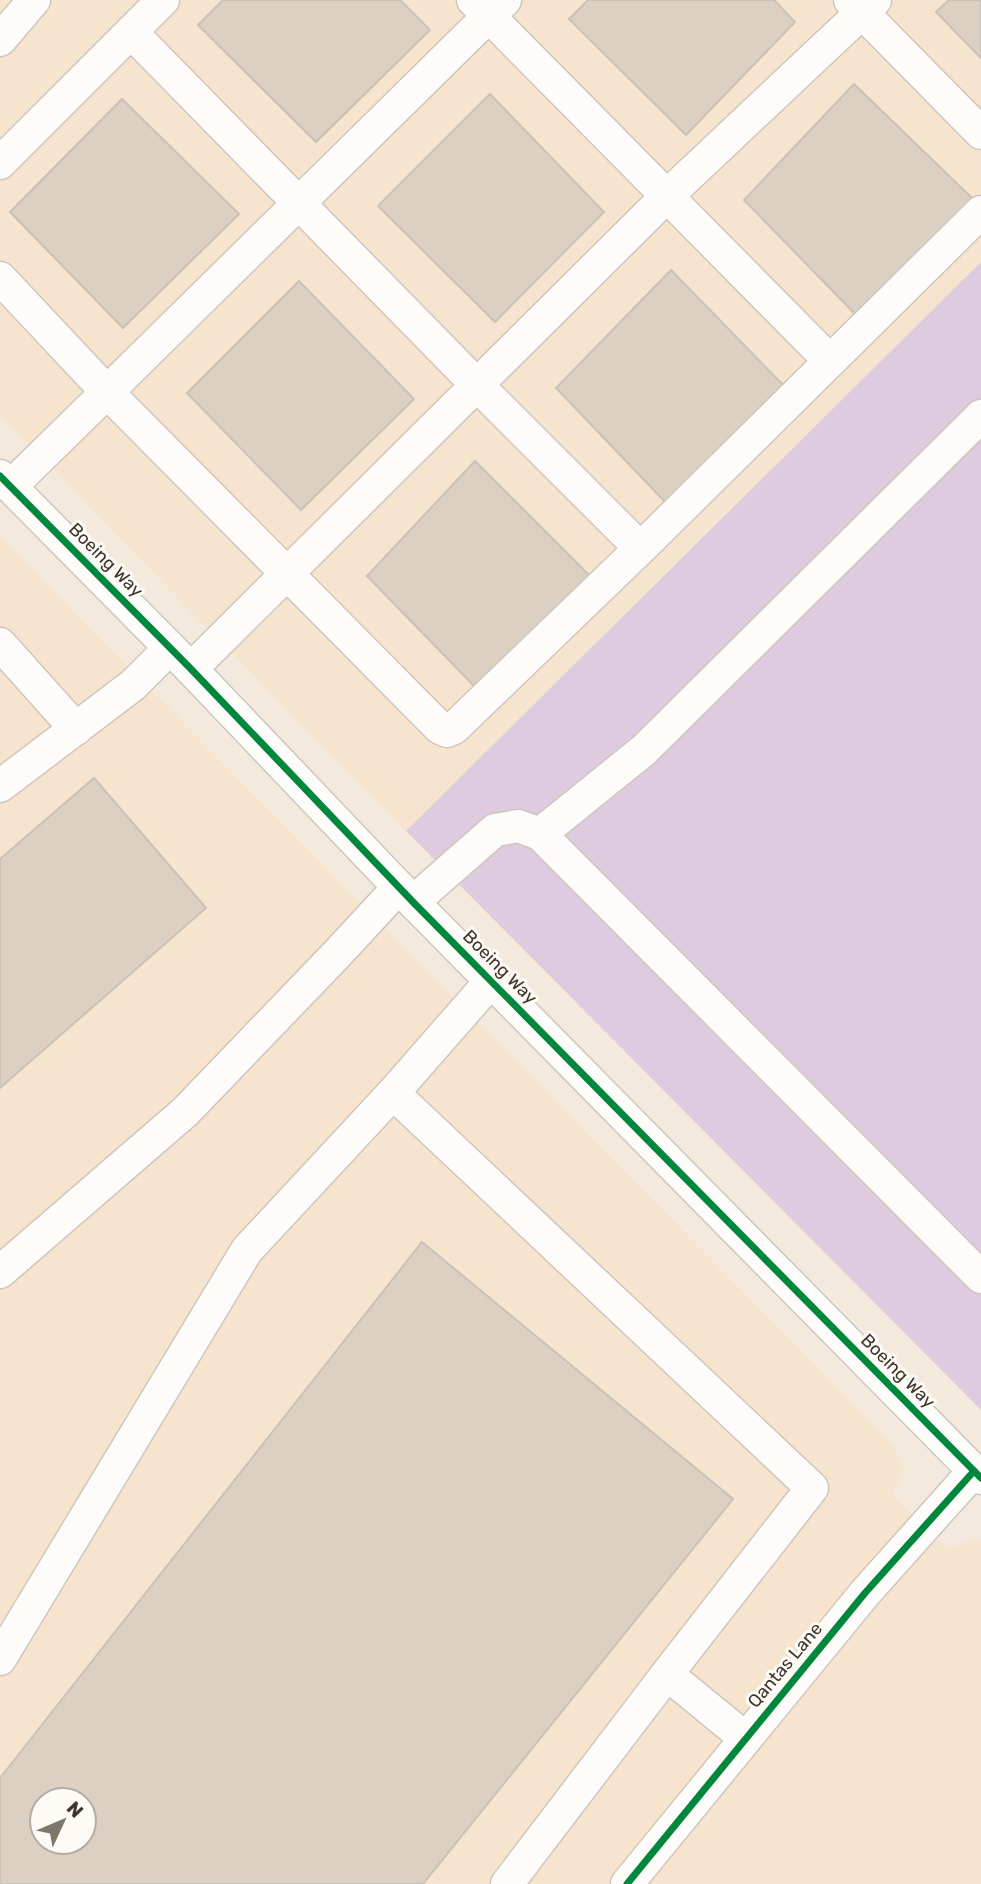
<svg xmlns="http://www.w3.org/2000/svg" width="981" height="1884" viewBox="0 0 981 1884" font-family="Rubik,sans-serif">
	<rect width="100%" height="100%" fill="#f4e9dd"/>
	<g fill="#f6e4ce" fill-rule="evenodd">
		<polygon points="0,0 981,0 981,262 406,831 0,416"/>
		<path d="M0,537L893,1444L904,1469L892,1495L947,1549L974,1539L981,1542V1884H0ZM42,1800H84V1842H42Z"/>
	</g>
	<polygon fill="#decbdf" points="981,262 981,1410 406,831"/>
	<g fill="#dcd0c2" stroke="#cac1b8" stroke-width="2" fill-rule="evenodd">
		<polygon points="223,0 400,0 430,30 316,142 198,25"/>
		<polygon points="588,0 774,0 795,22 686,135 569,19"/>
		<polygon points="949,0 981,0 981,58 936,12"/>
		<polygon points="854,84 974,200 857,316 744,200"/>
		<polygon points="490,94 604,212 495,322 378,206"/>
		<polygon points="122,99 239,214 123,328 10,212"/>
		<polygon points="671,270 787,389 668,505 556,388"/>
		<polygon points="299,281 414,399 301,510 187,393"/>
		<polygon points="475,461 593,579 479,691 367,576"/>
		<polygon points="94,778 206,908 0,1088 0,859"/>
		<path d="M422,1242L733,1499L423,1884H0V1778ZM42,1800H84V1842H42Z"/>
	</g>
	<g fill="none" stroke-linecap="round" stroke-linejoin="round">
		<g stroke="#cfc7bd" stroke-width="35">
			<g id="minor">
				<polyline points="473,0 830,361"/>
				<polyline points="505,0 107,392 440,728 447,731 454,728 645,544 981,212"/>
				<polyline points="850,0 981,133"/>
				<polyline points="131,32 477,385 640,548"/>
				<polyline points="0,40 34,0"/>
				<polyline points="0,163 163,0"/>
				<polyline points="0,278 107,392 11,486"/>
				<polyline points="0,476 191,669 413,902 981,1478"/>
				<polyline points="0,644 76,729"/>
				<polyline points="191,669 668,195 875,0"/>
				<polyline points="0,786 133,685 170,648"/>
				<polyline points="540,834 644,750 981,416"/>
				<polyline points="413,902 495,830 518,826 540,834 981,1277"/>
				<polyline points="393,1093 812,1488 667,1674 745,1738"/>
				<polyline points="0,1272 185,1112 336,955 399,887"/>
				<polyline points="0,1659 247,1250 393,1093 491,981"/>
				<polyline points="507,1884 667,1674"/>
				<polyline points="627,1884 865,1593 974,1471"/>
			</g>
		</g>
		<use href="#minor" stroke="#fdfcfa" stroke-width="32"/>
		<g stroke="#fefaf6" stroke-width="11">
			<g id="cycleway">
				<polyline points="0,476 191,669 413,902 981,1478"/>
				<polyline points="627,1884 865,1593 974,1471"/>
			</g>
		</g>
		<use href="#cycleway" stroke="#00873e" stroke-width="7"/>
	</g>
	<g text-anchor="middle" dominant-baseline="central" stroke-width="6" stroke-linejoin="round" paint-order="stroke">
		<g font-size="18" fill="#3e362d" stroke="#fefaf6">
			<text transform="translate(106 560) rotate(45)">Boeing Way</text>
			<text transform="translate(500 967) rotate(45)">Boeing Way</text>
			<text transform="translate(898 1371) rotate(45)">Boeing Way</text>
			<text transform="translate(785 1665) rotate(-50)">Qantas Lane</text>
		</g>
	</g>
	<g transform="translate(63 1821) rotate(46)"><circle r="33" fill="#fefaf6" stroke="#b1aca6" stroke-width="2"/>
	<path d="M0-5L12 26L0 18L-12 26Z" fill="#7e756b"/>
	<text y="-10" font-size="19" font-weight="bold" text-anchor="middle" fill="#3e362d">N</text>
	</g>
</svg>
